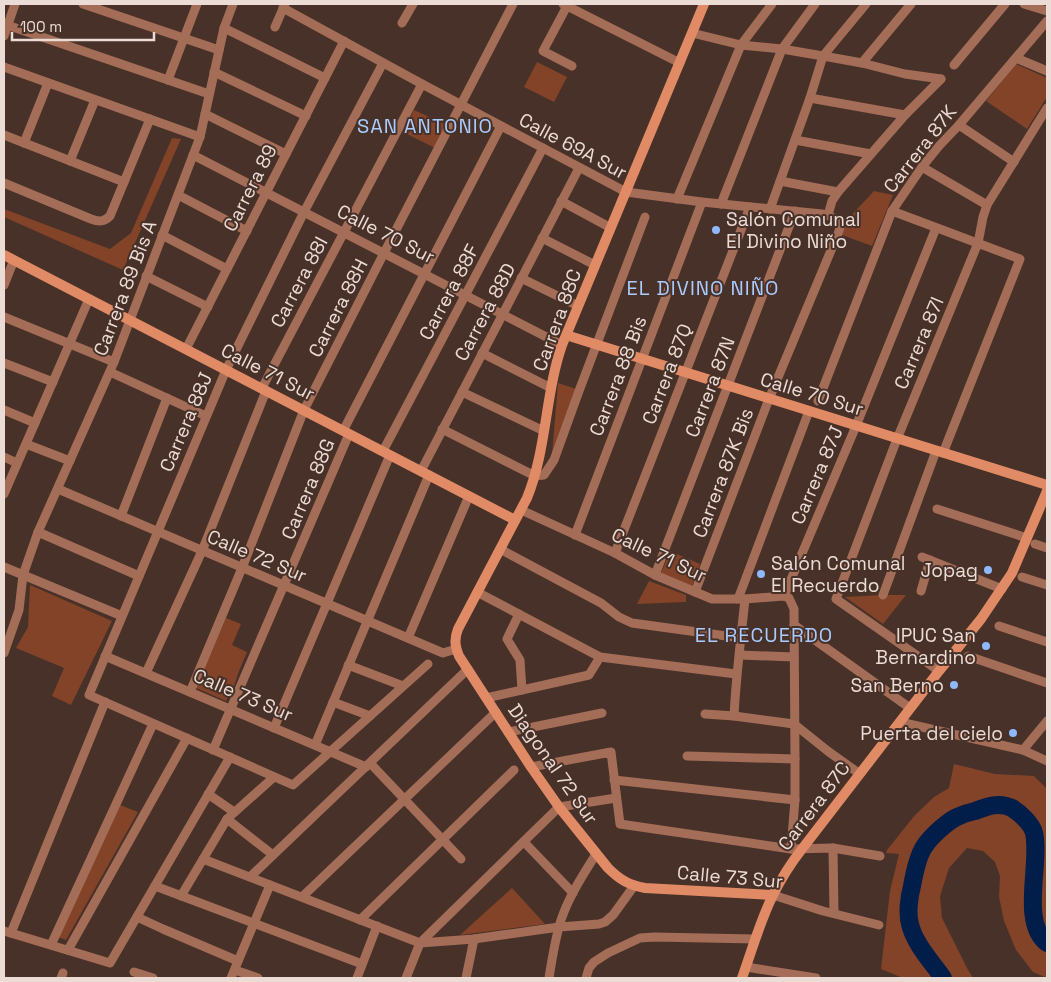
<svg xmlns="http://www.w3.org/2000/svg" width="1051" height="982" viewBox="0 0 1051 982" font-family="'Space Grotesk',sans-serif">
	<rect width="100%" height="100%" fill="#483128"/>
	<g fill="#824328">
		<polygon points="537,62 567,77 554,102 524,87"/>
		<polygon points="1016,64 1047,78 1047,97 1027,129 986,101"/>
		<polygon points="414,110 447,125 435,148 403,132"/>
		<polygon points="172,138 181,139 123,270 4,217 4,209 110,249 131,233"/>
		<polygon points="874,191 893,195 872,246 842,235 847,220"/>
		<polygon points="558,383 576,389 552,455"/>
		<polygon points="670,551 700,564 692,586 661,573"/>
		<polygon points="649,581 686,595 686,602 637,604"/>
		<polygon points="30,585 112,621 71,705 52,696 64,668 16,648 28,627"/>
		<polygon points="883,595 906,595 883,624 845,597"/>
		<polygon points="226,618 241,624 232,645 247,652 239,671 233,689 232,689 226,701 196,688"/>
		<polygon points="954,764 995,774 1034,776 1047,789 1047,978 1033,972 1016,950 1004,921 999,897 1000,876 995,862 983,851 967,848 949,868 940,896 942,918 967,968 973,978 903,978 881,969 890,891 899,854 886,853 887,850 915,815 934,797 949,788"/>
		<polygon points="120,805 138,812 66,940 58,937"/>
		<polygon points="512,888 545,924 460,935"/>
	</g>
	<g fill="none" stroke-linecap="round" stroke-linejoin="round">
		<path stroke="#011d49" stroke-width="18" d="M943,978C932,962 914,943 910,924C907,914 909,897 912,886C914,875 918,856 924,847C930,837 948,821 957,817C963,814 970,812 975,811C988,806 999,802 1012,808C1020,813 1032,824 1034,833C1041,863 1020,922 1047,943"/>
		<g stroke="#a46d57" stroke-width="9">
			<polyline points="83,4 219,50"/>
			<polyline points="563,4 680,63"/>
			<polyline points="1024,4 1047,11"/>
			<polyline points="567,6 543,51 572,66"/>
			<path d="M283,8L422,84L626,192L702,202L822,214C829,215 839,219 840,227C840,230 838,233 837,236L769,399L695,592"/>
			<polyline points="402,23 413,4"/>
			<polyline points="4,24 209,94"/>
			<polyline points="275,27 285,4"/>
			<polyline points="224,28 325,78"/>
			<polyline points="692,33 741,45 782,49 823,56 862,63 905,74 941,79"/>
			<polyline points="4,36 15,4"/>
			<polyline points="1016,58 1047,71"/>
			<polyline points="383,63 304,212 226,370 89,695 293,785 428,664"/>
			<polyline points="862,63 911,4"/>
			<polyline points="954,65 1005,4"/>
			<polyline points="4,67 200,137"/>
			<polyline points="214,72 306,116"/>
			<polyline points="168,80 197,4"/>
			<polyline points="810,98 905,115"/>
			<polyline points="205,114 286,154"/>
			<polyline points="959,125 1014,162"/>
			<polyline points="4,135 124,182"/>
			<polyline points="795,140 871,154"/>
			<polyline points="24,143 48,83"/>
			<polyline points="193,155 562,345"/>
			<polyline points="70,161 95,100"/>
			<polyline points="922,167 987,205"/>
			<polyline points="780,181 838,192"/>
			<path d="M4,183L91,219C99,222 104,222 110,216L150,119"/>
			<polyline points="178,195 247,231"/>
			<polyline points="677,199 741,45 772,4"/>
			<polyline points="561,201 611,228"/>
			<polyline points="721,204 782,49 815,4"/>
			<polyline points="770,209 810,98 823,56 866,4"/>
			<polyline points="892,211 1020,259 943,453"/>
			<polyline points="828,215 832,201 838,192 905,115 941,79"/>
			<polyline points="162,235 227,269"/>
			<polyline points="542,238 595,265"/>
			<polyline points="146,276 208,307"/>
			<polyline points="521,278 578,306"/>
			<polyline points="4,285 14,260"/>
			<polyline points="4,317 114,362"/>
			<polyline points="186,349 344,41"/>
			<polyline points="482,353 551,388"/>
			<polyline points="4,363 53,382"/>
			<polyline points="110,372 206,416"/>
			<polyline points="262,388 422,84"/>
			<polyline points="462,392 544,431"/>
			<polyline points="818,401 892,211 922,167 939,146 959,125 1047,21"/>
			<polyline points="4,410 35,423"/>
			<polyline points="442,429 535,476 544,475 554,460 579,391 645,217"/>
			<polyline points="343,431 501,126"/>
			<polyline points="26,444 70,461"/>
			<polyline points="383,451 543,148"/>
			<polyline points="4,457 17,463"/>
			<polyline points="421,471 579,168"/>
			<polyline points="58,489 443,653 456,649"/>
			<polyline points="4,494 89,299"/>
			<polyline points="937,509 1027,538"/>
			<polyline points="521,510 615,553 655,575 712,599 745,599 784,596 789,598 794,609 795,759 795,800 791,849"/>
			<polyline points="121,516 167,398"/>
			<polyline points="38,532 139,576"/>
			<polyline points="575,535 702,202"/>
			<polyline points="1035,544 1047,548"/>
			<polyline points="500,549 601,603 619,617 632,623 741,638"/>
			<polyline points="615,553 750,207"/>
			<polyline points="922,557 1002,589"/>
			<polyline points="4,567 122,616"/>
			<polyline points="655,575 795,211"/>
			<polyline points="1022,577 1047,585"/>
			<polyline points="921,591 930,560"/>
			<polyline points="477,592 600,657 736,674"/>
			<polyline points="883,595 936,451"/>
			<polyline points="784,596 856,426 936,228"/>
			<polyline points="738,599 809,411"/>
			<polyline points="519,614 507,639 520,660 522,690"/>
			<polyline points="794,625 910,708"/>
			<polyline points="999,626 1047,642"/>
			<polyline points="408,638 469,496"/>
			<polyline points="4,653 19,610 23,575 38,532 114,362 200,137 224,28 233,4"/>
			<polyline points="740,655 794,657"/>
			<polyline points="105,656 366,767"/>
			<polyline points="968,656 1047,683"/>
			<polyline points="348,665 403,686"/>
			<polyline points="939,671 836,599 897,439 978,243 983,217 987,205 1047,108"/>
			<polyline points="146,673 202,551 266,391"/>
			<polyline points="190,692 242,568 304,410 384,253 513,4"/>
			<polyline points="486,698 589,675 600,657"/>
			<polyline points="333,702 370,716"/>
			<polyline points="705,714 734,716 794,724 829,752 860,774"/>
			<path d="M734,716C736,676 741,638 745,599"/>
			<polyline points="900,722 1023,750 1047,761"/>
			<polyline points="274,728 390,455"/>
			<polyline points="508,732 602,713"/>
			<polyline points="315,745 429,475"/>
			<polyline points="213,750 349,434"/>
			<polyline points="1023,750 1047,721"/>
			<polyline points="687,756 795,759"/>
			<polyline points="370,763 461,859"/>
			<polyline points="531,767 611,752 620,824 791,849 833,848 880,856"/>
			<polyline points="614,780 795,800"/>
			<polyline points="208,794 234,812"/>
			<polyline points="227,819 273,855"/>
			<polyline points="524,842 573,893"/>
			<polyline points="833,848 834,913"/>
			<polyline points="203,859 420,943 474,939 559,927 599,924 605,922 613,915 634,886"/>
			<polyline points="250,877 468,669"/>
			<polyline points="155,886 362,964"/>
			<polyline points="773,895 823,911 879,925"/>
			<polyline points="181,896 227,819 274,777"/>
			<polyline points="302,897 496,712"/>
			<polyline points="137,917 163,929 238,961"/>
			<polyline points="360,920 514,770"/>
			<polyline points="4,931 110,963 230,757"/>
			<polyline points="11,933 105,702"/>
			<polyline points="51,945 153,724"/>
			<polyline points="68,950 187,738"/>
			<polyline points="746,967 816,978"/>
			<polyline points="235,970 258,978"/>
			<polyline points="134,972 153,978"/>
			<polyline points="61,978 63,973"/>
			<polyline points="231,978 270,885"/>
			<polyline points="357,978 377,926"/>
			<polyline points="406,978 420,943 559,807 616,798"/>
			<polyline points="466,978 474,939"/>
			<path d="M549,978C552,959 555,939 561,920C569,896 583,875 596,854"/>
			<polyline points="586,978 589,968 594,962 608,953 640,938 654,937 755,939"/>
		</g>
		<g stroke="#e18a66" stroke-width="10">
			<path d="M704,4L562,345C545,394 547,449 527,498L458,629C454,639 455,646 459,656L531,767L559,807L608,868C620,880 629,885 645,888L773,895"/>
			<polyline points="4,255 515,520"/>
			<polyline points="566,335 1047,485"/>
			<path d="M742,978C752,950 760,921 773,895C781,879 791,863 802,849L939,671L981,619L1012,573L1047,491"/>
		</g>
	</g>
	<g fill="#8db9fc" stroke="#483128" stroke-width="2">
		<circle cx="716" cy="230" r="5"/>
		<circle cx="988" cy="570" r="5"/>
		<circle cx="761" cy="574" r="5"/>
		<circle cx="986" cy="646" r="5"/>
		<circle cx="954" cy="685" r="5"/>
		<circle cx="1013" cy="733" r="5"/>
	</g>
	<g text-anchor="middle" dominant-baseline="central" stroke-width="4" stroke-linejoin="round" paint-order="stroke">
		<g font-size="19" fill="#ebdcd6" stroke="#483128">
			<text transform="translate(573 146) rotate(28)">Calle 69A Sur</text>
			<text transform="translate(920 149) rotate(-52)">Carrera 87K</text>
			<text transform="translate(250 188) rotate(-63)">Carrera 89</text>
			<text transform="translate(386 234) rotate(27)">Calle 70 Sur</text>
			<text transform="translate(299 282) rotate(-62)">Carrera 88I</text>
			<text transform="translate(125 288) rotate(-69)">Carrera 89 Bis A</text>
			<text transform="translate(449 292) rotate(-62)">Carrera 88F</text>
			<text transform="translate(338 308) rotate(-63)">Carrera 88H</text>
			<text transform="translate(485 312) rotate(-62)">Carrera 88D</text>
			<text transform="translate(557 320) rotate(-70)">Carrera 88C</text>
			<text transform="translate(919 343) rotate(-67)">Carrera 87I</text>
			<text transform="translate(268 372) rotate(27)">Calle 71 Sur</text>
			<text transform="translate(667 374) rotate(-69)">Carrera 87Q</text>
			<text transform="translate(618 376) rotate(-69)">Carrera 88 Bis</text>
			<text transform="translate(710 387) rotate(-69)">Carrera 87N</text>
			<text transform="translate(812 394) rotate(17)">Calle 70 Sur</text>
			<text transform="translate(186 422) rotate(-67)">Carrera 88J</text>
			<text transform="translate(723 473) rotate(-69)">Carrera 87K Bis</text>
			<text transform="translate(817 475) rotate(-67)">Carrera 87J</text>
			<text transform="translate(308 489) rotate(-67)">Carrera 88G</text>
			<text transform="translate(659 555) rotate(25)">Calle 71 Sur</text>
			<text transform="translate(257 556) rotate(23)">Calle 72 Sur</text>
			<text transform="translate(243 695) rotate(23)">Calle 73 Sur</text>
			<text transform="translate(553 764) rotate(55)">Diagonal 72 Sur</text>
			<text transform="translate(814 806) rotate(-53)">Carrera 87C</text>
			<text transform="translate(730 877) rotate(5)">Calle 73 Sur</text>
		</g>
		<g font-size="19" fill="#ebdcd6" stroke="#483128" text-anchor="end">
			<text x="726" y="219" text-anchor="start">Salón Comunal<tspan x="726" dy="22">El Divino Niño</tspan></text>
			<text x="771" y="563" text-anchor="start">Salón Comunal<tspan x="771" dy="22">El Recuerdo</tspan></text>
			<text x="978" y="570">Jopag</text>
			<text x="976" y="635">IPUC San<tspan x="976" dy="22">Bernardino</tspan></text>
			<text x="944" y="685">San Berno</text>
			<text x="1003" y="733">Puerta del cielo</text>
		</g>
		<g font-size="20" letter-spacing="1" fill="#aacbfe" stroke="#483128">
			<text x="425" y="126">SAN ANTONIO</text>
			<text x="703" y="288">EL DIVINO NIÑO</text>
			<text x="764" y="635">EL RECUERDO</text>
		</g>
	</g>
	<rect width="1051" height="982" fill="none" stroke="#ebdcd6" stroke-width="10"/>
	<path d="M12 32v8h142v-8" fill="none" stroke="#ebdcd6" stroke-width="2.5"/>
	<text x="20" y="32" font-size="15" fill="#ebdcd6" stroke="#483128" stroke-width="4" paint-order="stroke">100 m</text>
</svg>
